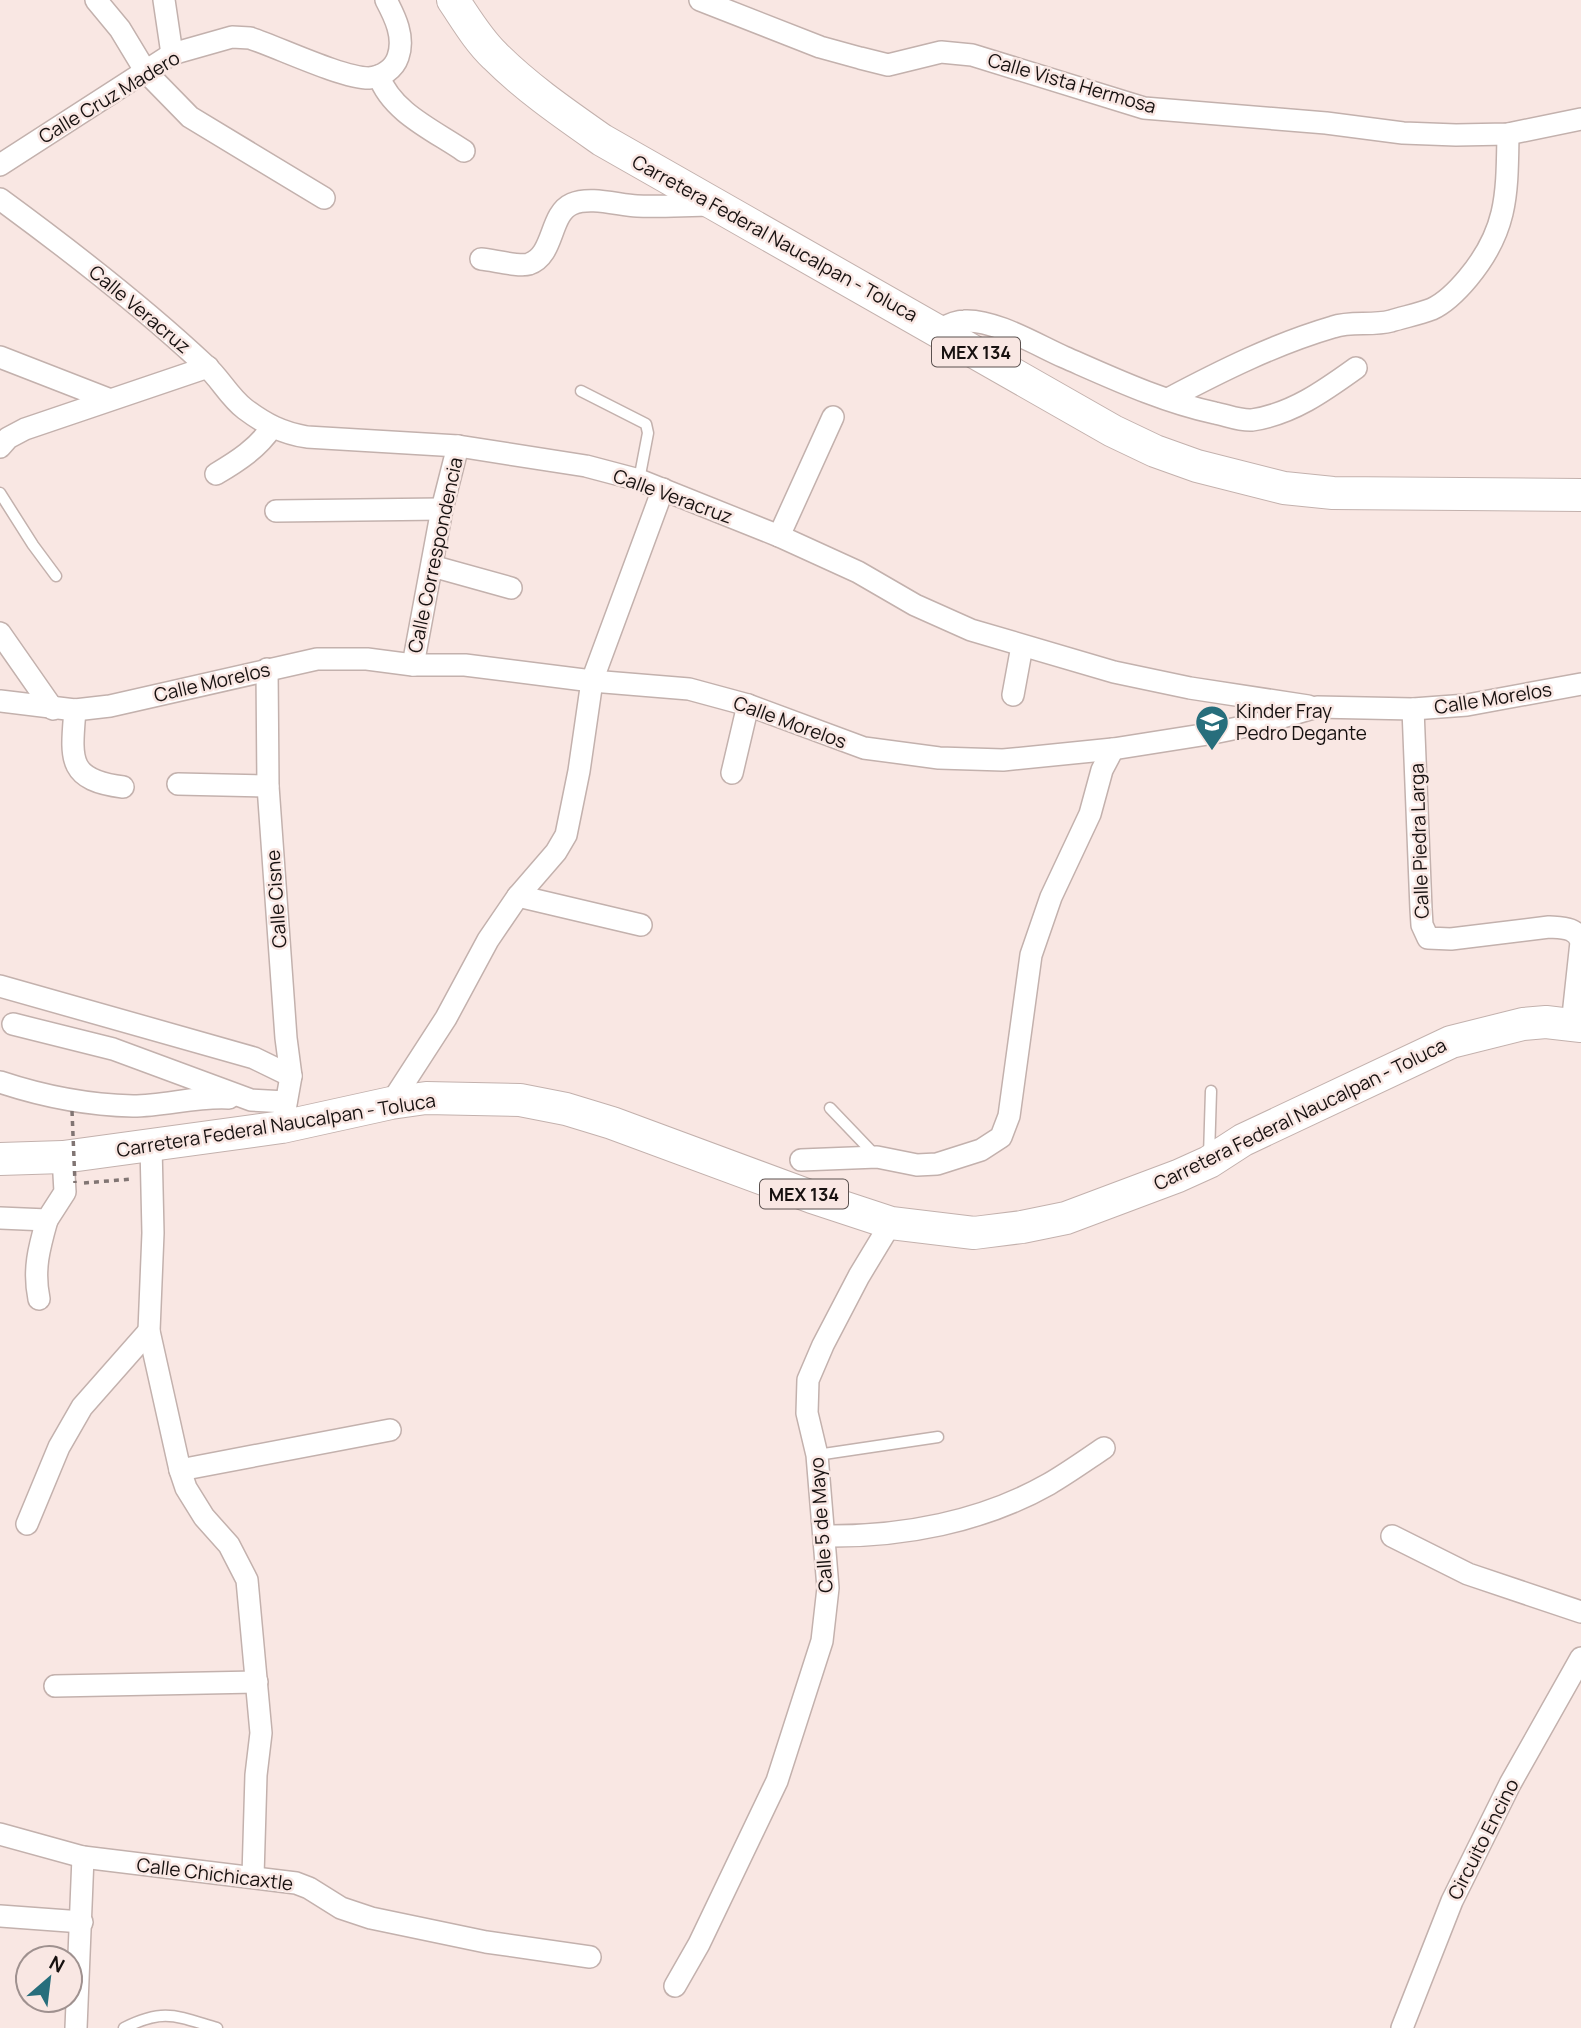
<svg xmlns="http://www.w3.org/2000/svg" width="1581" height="2028" viewBox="0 0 1581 2028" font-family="Manrope,sans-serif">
	<rect width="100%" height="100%" fill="#f9e7e3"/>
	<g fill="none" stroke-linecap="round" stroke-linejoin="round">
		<g stroke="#c3b1ad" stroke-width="13">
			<g id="service">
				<polyline points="581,391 646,424 648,433 639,480"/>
				<polyline points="0,493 33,545 56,576"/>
				<polyline points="830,1108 875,1155"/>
				<polyline points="1209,1156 1211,1091"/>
				<polyline points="817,1455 938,1437"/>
				<path d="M124,2028C164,2008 176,2016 217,2028"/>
			</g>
		</g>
		<g stroke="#c3b1ad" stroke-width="24">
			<g id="minor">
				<polyline points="96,0 120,29 146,72 190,117 324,198"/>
				<polyline points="164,0 172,54"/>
				<polyline points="700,0 820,47 860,58 888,65 941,52 972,55 1144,108 1326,123 1403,133 1456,135 1508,134 1581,119"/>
				<path d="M379,76C391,112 435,131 464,151"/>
				<path d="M0,165L172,54L232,37L250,38C280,48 342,78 369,78C382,77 394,69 398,57C405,37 395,17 386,0"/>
				<path d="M0,199C71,251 141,305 205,365C220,378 229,397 245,409C265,424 282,433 307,437L458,446L586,466L639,480L779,536L858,572L915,605L971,630L1114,672L1190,688L1308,706"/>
				<path d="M481,259C493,260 519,267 529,264C555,255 549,214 572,204C590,196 618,205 637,206C662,207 688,205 713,205"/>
				<path d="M939,330C946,326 955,321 964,321C994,319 1037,345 1064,357C1112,378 1163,402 1215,413C1226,415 1240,421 1252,420C1292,414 1324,391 1356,368"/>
				<polyline points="0,357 108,399"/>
				<path d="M1168,399C1221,371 1275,344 1333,327C1351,321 1372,326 1391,321C1404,317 1419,314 1432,309C1445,303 1458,290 1468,278C1508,230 1507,194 1508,134"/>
				<polyline points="0,447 8,438 25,429 208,367"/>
				<path d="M216,474C238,461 258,448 272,427"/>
				<polyline points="276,511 442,509"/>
				<polyline points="779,536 833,417"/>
				<polyline points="432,566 511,588"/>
				<polyline points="0,633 53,709"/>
				<polyline points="413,665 442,509 458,446"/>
				<polyline points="267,669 268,786 286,1038 291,1076 282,1127"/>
				<polyline points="1013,695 1022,646"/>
				<polyline points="0,701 75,710 110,706 317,659 367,659 413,665 465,665 592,681 689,689 748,705 864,748 939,758 1003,760 1113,749 1208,734 1262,723 1317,707 1413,709 1467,705 1581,684"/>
				<path d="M1413,709L1421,909L1422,925L1428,938L1451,939L1549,927C1562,928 1577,927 1581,942L1572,1025"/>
				<path d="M75,710C71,759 67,780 123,787"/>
				<polyline points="732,773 748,705"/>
				<polyline points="178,784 268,786"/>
				<polyline points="518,896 641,925"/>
				<polyline points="0,986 254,1058 291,1076"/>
				<polyline points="13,1024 113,1049 251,1100 286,1102"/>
				<path d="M0,1082C42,1096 88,1105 133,1106C165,1106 196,1096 229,1098"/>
				<polyline points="391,1103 446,1018 488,940 518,896 556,852 566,835 579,771 592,681 663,489"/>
				<polyline points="151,1146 153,1233 149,1331 180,1470 186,1488 204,1517 229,1545 247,1580 261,1733 256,1775 253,1876"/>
				<polyline points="801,1160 877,1157 917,1165 937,1164 981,1150 1001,1137 1009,1116 1031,955 1051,897 1090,814 1102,770 1113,749"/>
				<polyline points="0,1218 47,1220 65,1192 63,1157"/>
				<path d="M39,1299C33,1270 39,1248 47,1220"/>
				<polyline points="180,1470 390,1430"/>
				<polyline points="27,1524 59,1447 82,1407 149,1331"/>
				<path d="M825,1536C902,1537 982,1522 1049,1484C1068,1473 1086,1460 1104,1448"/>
				<polyline points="1392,1536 1468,1574 1581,1612"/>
				<polyline points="55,1686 257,1682"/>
				<polyline points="0,1834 83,1857 296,1883 309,1888 341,1908 371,1918 486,1942 590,1957"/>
				<polyline points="0,1916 82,1922"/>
				<polyline points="675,1986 699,1944 777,1781 822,1641 828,1588 817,1455 807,1413 808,1380 823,1345 859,1276 891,1223"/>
				<polyline points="76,2028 83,1857"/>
				<polyline points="1402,2028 1452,1901 1510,1784 1581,1658"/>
			</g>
		</g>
		<g stroke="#c3b1ad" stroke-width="34">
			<g id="primary">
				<path d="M453,0C466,19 478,40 495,56C527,88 565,114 602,140L1113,431L1155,451L1197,466L1284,488L1333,493L1581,495"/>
				<polyline points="0,1159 63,1157 282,1127 391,1103 426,1098 520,1100 566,1109 612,1123 812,1197 891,1223 974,1233 1022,1227 1066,1218 1178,1176 1209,1162 1243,1140 1451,1042 1523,1024 1546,1022 1581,1026"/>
			</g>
		</g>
		<polyline stroke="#817573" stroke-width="3.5" stroke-dasharray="5 5" stroke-linecap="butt" points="84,1183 132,1179"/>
		<use href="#service" stroke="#fff" stroke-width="10"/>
		<use href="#minor" stroke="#fff" stroke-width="21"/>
		<use href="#primary" stroke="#fff" stroke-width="32"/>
		<polyline stroke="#817573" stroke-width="3.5" stroke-dasharray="5 5" stroke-linecap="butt" points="72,1111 75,1183"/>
	</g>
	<defs>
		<g id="school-pin" transform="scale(1.75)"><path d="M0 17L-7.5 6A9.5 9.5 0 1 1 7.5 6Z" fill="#276e7c" stroke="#f9e7e3"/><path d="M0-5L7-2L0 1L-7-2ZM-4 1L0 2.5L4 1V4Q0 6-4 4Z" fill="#fff"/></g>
	</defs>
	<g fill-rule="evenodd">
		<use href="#school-pin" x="1212" y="722"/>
	</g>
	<g text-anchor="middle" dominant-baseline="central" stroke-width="5" stroke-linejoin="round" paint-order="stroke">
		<g fill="#f9e7e3" stroke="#5b514f" stroke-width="2">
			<rect x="932" y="337.5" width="88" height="29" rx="5"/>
			<rect x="760" y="1179.5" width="88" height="29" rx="5"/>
		</g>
		<g font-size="18" font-weight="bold" fill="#171110">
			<text x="976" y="352">MEX 134</text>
			<text x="804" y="1194">MEX 134</text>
		</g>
		<g font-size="19" fill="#171110" stroke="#f9e7e3">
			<text transform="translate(1072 83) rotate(16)">Calle Vista Hermosa</text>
			<text transform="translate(109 97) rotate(-31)">Calle Cruz Madero</text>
			<text transform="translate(775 238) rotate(29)">Carretera Federal Naucalpan - Toluca</text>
			<text transform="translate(140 309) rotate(40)">Calle Veracruz</text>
			<text transform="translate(673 496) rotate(20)">Calle Veracruz</text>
			<text transform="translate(435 555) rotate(-78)">Calle Correspondencia</text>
			<text transform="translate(212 682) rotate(-13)">Calle Morelos</text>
			<text transform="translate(1493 698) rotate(-9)">Calle Morelos</text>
			<text transform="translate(790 722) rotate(20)">Calle Morelos</text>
			<text transform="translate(1419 841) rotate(-92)">Calle Piedra Larga</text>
			<text transform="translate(276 899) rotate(-94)">Calle Cisne</text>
			<text transform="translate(1300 1114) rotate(-26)">Carretera Federal Naucalpan - Toluca</text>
			<text transform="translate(276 1125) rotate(-9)">Carretera Federal Naucalpan - Toluca</text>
			<text transform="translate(821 1525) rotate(-94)">Calle 5 de Mayo</text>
			<text transform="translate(1483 1839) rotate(-63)">Circuito Encino</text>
			<text transform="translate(215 1874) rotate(7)">Calle Chichicaxtle</text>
		</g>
		<g font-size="19" fill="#171110" stroke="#f9e7e3" text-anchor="start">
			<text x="1236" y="711">Kinder Fray<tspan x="1236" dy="22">Pedro Degante</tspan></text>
		</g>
	</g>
	<g transform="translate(49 1979) rotate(28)"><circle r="33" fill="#f9e7e3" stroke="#9f918f" stroke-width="2"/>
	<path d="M0-5L12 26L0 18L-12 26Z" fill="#276e7c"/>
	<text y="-10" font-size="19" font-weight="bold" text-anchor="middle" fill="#171110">N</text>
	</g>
</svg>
